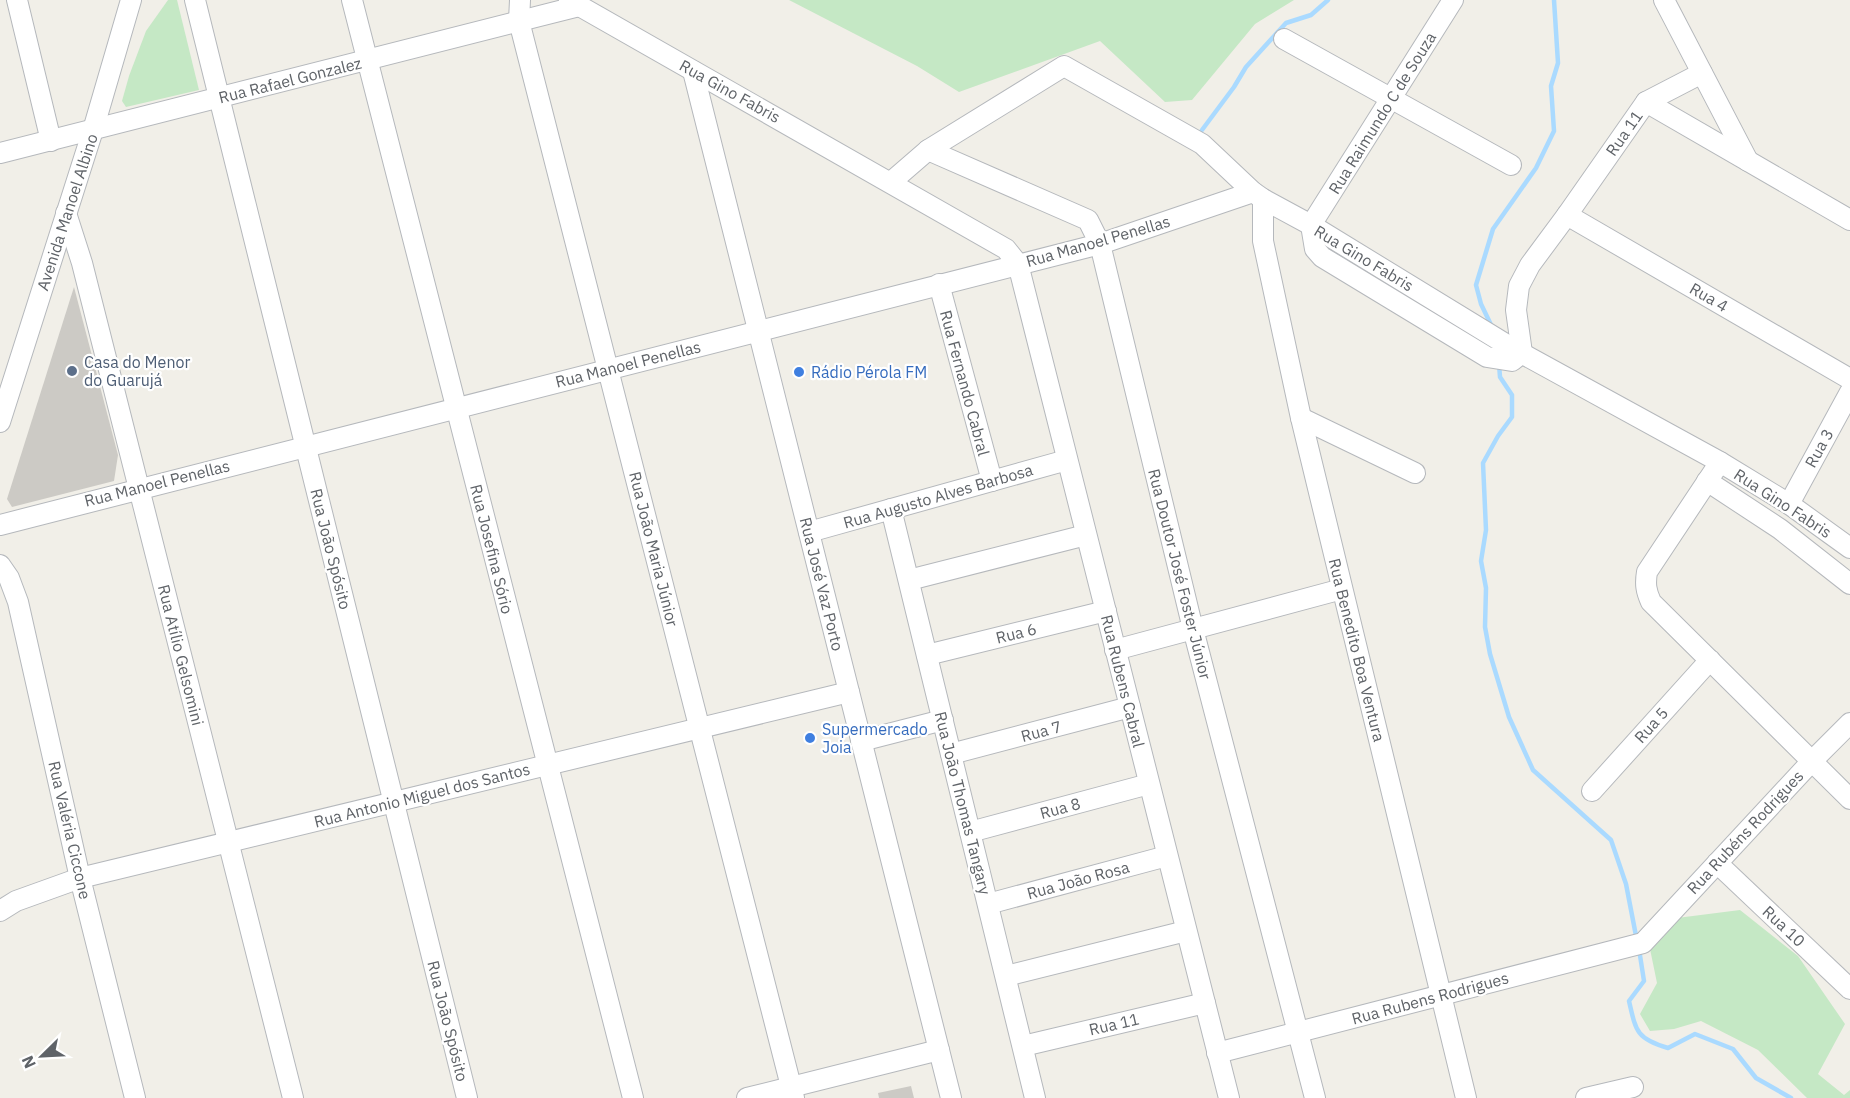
<svg xmlns="http://www.w3.org/2000/svg" width="1850" height="1098" viewBox="0 0 1850 1098" font-family="'IBM Plex Sans',sans-serif">
	<rect width="100%" height="100%" fill="#f1efe8"/>
	<g fill="#c5e8c5">
		<polygon points="168,0 177,0 199,90 126,107 122,101 129,76 146,31"/>
		<polygon points="789,0 1294,0 1255,24 1192,100 1165,102 1100,41 959,92 917,66"/>
		<polygon points="1740,910 1798,956 1845,1024 1818,1074 1844,1095 1850,1090 1850,1098 1807,1098 1758,1050 1701,1021 1674,1029 1650,1031 1640,1014 1657,983 1650,949 1677,918"/>
	</g>
	<g fill="none" stroke-linecap="round" stroke-linejoin="round">
		<g stroke="#aadaff" stroke-width="4.5">
			<polyline points="1202,130 1234,87 1246,67 1286,23 1311,15 1328,0"/>
			<polyline points="1493,329 1481,304 1476,285 1493,229 1536,168 1554,131 1551,86 1558,63 1554,0"/>
			<polyline points="1499,364 1500,377 1512,395 1512,417 1498,436 1483,463 1486,530 1481,561 1486,588 1485,627 1490,654 1509,717 1533,770 1611,840 1626,884 1637,941"/>
			<path d="M1639,949L1644,981L1629,1001C1636,1032 1637,1039 1668,1048L1695,1034L1733,1049L1756,1078L1791,1098"/>
		</g>
	</g>
	<g fill="#cccac5">
		<polygon points="74,287 118,455 114,481 12,507 7,499"/>
		<polygon points="911,1086 914,1098 879,1098 878,1093"/>
	</g>
	<g fill="none" stroke-linecap="round" stroke-linejoin="round">
		<g stroke="#b5b8bc" stroke-width="22">
			<g id="minor">
				<polyline points="17,0 51,141"/>
				<polyline points="195,0 467,1098"/>
				<polyline points="352,0 633,1098"/>
				<polyline points="520,0 519,21 794,1098"/>
				<polyline points="569,0 1006,249 1018,264 1229,1098"/>
				<polyline points="1453,0 1311,225 1315,249 1322,257 1487,357 1512,361 1522,353 1516,310 1519,286 1530,265 1567,215 1646,102 1702,73"/>
				<polyline points="1664,0 1748,161"/>
				<polyline points="1284,39 1511,165"/>
				<polyline points="693,71 951,1098"/>
				<polyline points="1646,102 1850,220"/>
				<polyline points="928,150 1088,220 1100,244 1193,629 1315,1098"/>
				<polyline points="0,153 579,6"/>
				<polyline points="891,182 928,150 1064,66 1202,144 1253,192 1263,199 1311,225 1512,348 1720,462 1789,504 1850,548"/>
				<polyline points="1263,199 1263,241 1301,418 1466,1098"/>
				<polyline points="66,213 82,263 293,1098"/>
				<polyline points="1567,215 1850,379"/>
				<polyline points="939,284 992,481"/>
				<polyline points="1301,418 1415,473"/>
				<polyline points="0,422 93,130 131,0"/>
				<path d="M1720,462L1647,572C1645,584 1646,591 1651,602L1850,799"/>
				<polyline points="1707,481 1780,529 1850,584"/>
				<polyline points="1789,504 1850,392"/>
				<polyline points="891,509 1035,1098"/>
				<polyline points="0,525 1100,244 1253,192"/>
				<polyline points="809,532 1067,460"/>
				<polyline points="0,565 9,578 18,602 80,878 135,1098"/>
				<polyline points="909,580 1086,535"/>
				<polyline points="1115,650 1342,589"/>
				<polyline points="927,655 1106,611"/>
				<polyline points="861,741 943,720"/>
				<polyline points="951,754 1130,707"/>
				<polyline points="1592,791 1710,660"/>
				<polyline points="970,832 1149,784"/>
				<polyline points="1717,863 1850,989"/>
				<polyline points="988,904 1167,856"/>
				<polyline points="0,911 16,901 80,878 849,692"/>
				<polyline points="1006,976 1186,931"/>
				<polyline points="1023,1046 1205,1003"/>
				<polyline points="1217,1053 1643,943 1812,761 1850,723"/>
				<polyline points="747,1098 939,1050"/>
				<polyline points="1586,1098 1633,1087"/>
			</g>
		</g>
		<use href="#minor" stroke="#fff" stroke-width="20"/>
	</g>
	<circle fill="#5c6f8a" stroke="#fff" stroke-width="2" cx="72" cy="371" r="6"/>
	<g fill="#3f7fe0" stroke="#fff" stroke-width="2">
		<circle cx="799" cy="372" r="6"/>
		<circle cx="810" cy="738" r="6"/>
	</g>
	<g text-anchor="middle" dominant-baseline="central" stroke-width="4.5" stroke-linejoin="round" paint-order="stroke">
		<g font-size="16" fill="#5f6368" stroke="#fff">
			<text transform="translate(290 80) rotate(-14)">Rua Rafael Gonzalez</text>
			<text transform="translate(730 91) rotate(29)">Rua Gino Fabris</text>
			<text transform="translate(1382 113) rotate(-58)">Rua Raimundo C de Souza</text>
			<text transform="translate(1624 133) rotate(-55)">Rua 11</text>
			<text transform="translate(67 212) rotate(-72)">Avenida Manoel Albino</text>
			<text transform="translate(1098 241) rotate(-16)">Rua Manoel Penellas</text>
			<text transform="translate(1364 258) rotate(31)">Rua Gino Fabris</text>
			<text transform="translate(1709 297) rotate(30)">Rua 4</text>
			<text transform="translate(628 364) rotate(-14)">Rua Manoel Penellas</text>
			<text transform="translate(965 383) rotate(75)">Rua Fernando Cabral</text>
			<text transform="translate(1819 448) rotate(-61)">Rua 3</text>
			<text transform="translate(157 483) rotate(-14)">Rua Manoel Penellas</text>
			<text transform="translate(938 496) rotate(-16)">Rua Augusto Alves Barbosa</text>
			<text transform="translate(1783 503) rotate(33)">Rua Gino Fabris</text>
			<text transform="translate(331 549) rotate(76)">Rua João Spósito</text>
			<text transform="translate(492 549) rotate(76)">Rua Josefina Sório</text>
			<text transform="translate(654 549) rotate(76)">Rua João Maria Júnior</text>
			<text transform="translate(1180 574) rotate(76)">Rua Doutor José Foster Júnior</text>
			<text transform="translate(822 584) rotate(76)">Rua José Vaz Porto</text>
			<text transform="translate(1016 633) rotate(-14)">Rua 6</text>
			<text transform="translate(1357 650) rotate(76)">Rua Benedito Boa Ventura</text>
			<text transform="translate(181 655) rotate(76)">Rua Atílio Gelsomini</text>
			<text transform="translate(1123 681) rotate(76)">Rua Rubens Cabral</text>
			<text transform="translate(1651 725) rotate(-48)">Rua 5</text>
			<text transform="translate(1041 731) rotate(-15)">Rua 7</text>
			<text transform="translate(422 795) rotate(-14)">Rua Antonio Miguel dos Santos</text>
			<text transform="translate(963 803) rotate(76)">Rua João Thomas Tangary</text>
			<text transform="translate(1060 808) rotate(-15)">Rua 8</text>
			<text transform="translate(70 830) rotate(77)">Rua Valéria Ciccone</text>
			<text transform="translate(1745 832) rotate(-47)">Rua Rubéns Rodrigues</text>
			<text transform="translate(1078 880) rotate(-15)">Rua João Rosa</text>
			<text transform="translate(1784 926) rotate(43)">Rua 10</text>
			<text transform="translate(1430 998) rotate(-15)">Rua Rubens Rodrigues</text>
			<text transform="translate(448 1021) rotate(76)">Rua João Spósito</text>
			<text transform="translate(1114 1024) rotate(-13)">Rua 11</text>
		</g>
		<g font-size="16" fill="#4e5e75" stroke="#fff" text-anchor="start">
			<text x="84" y="362">Casa do Menor<tspan x="84" dy="18">do Guarujá</tspan></text>
		</g>
		<g font-size="16" fill="#366cbe" stroke="#fff" text-anchor="start">
			<text x="811" y="372">Rádio Pérola FM</text>
			<text x="822" y="729">Supermercado<tspan x="822" dy="18">Joia</tspan></text>
		</g>
	</g>
	<g transform="translate(42 1056) rotate(246)" stroke="#ffffff" stroke-width="4.5" paint-order="stroke">
	<path d="M0-4.5L10 22L0 15L-10 22Z" fill="#5f6368"/>
	<text y="-9" font-size="16" font-weight="bold" text-anchor="middle" fill="#5f6368">N</text>
	</g>
</svg>
